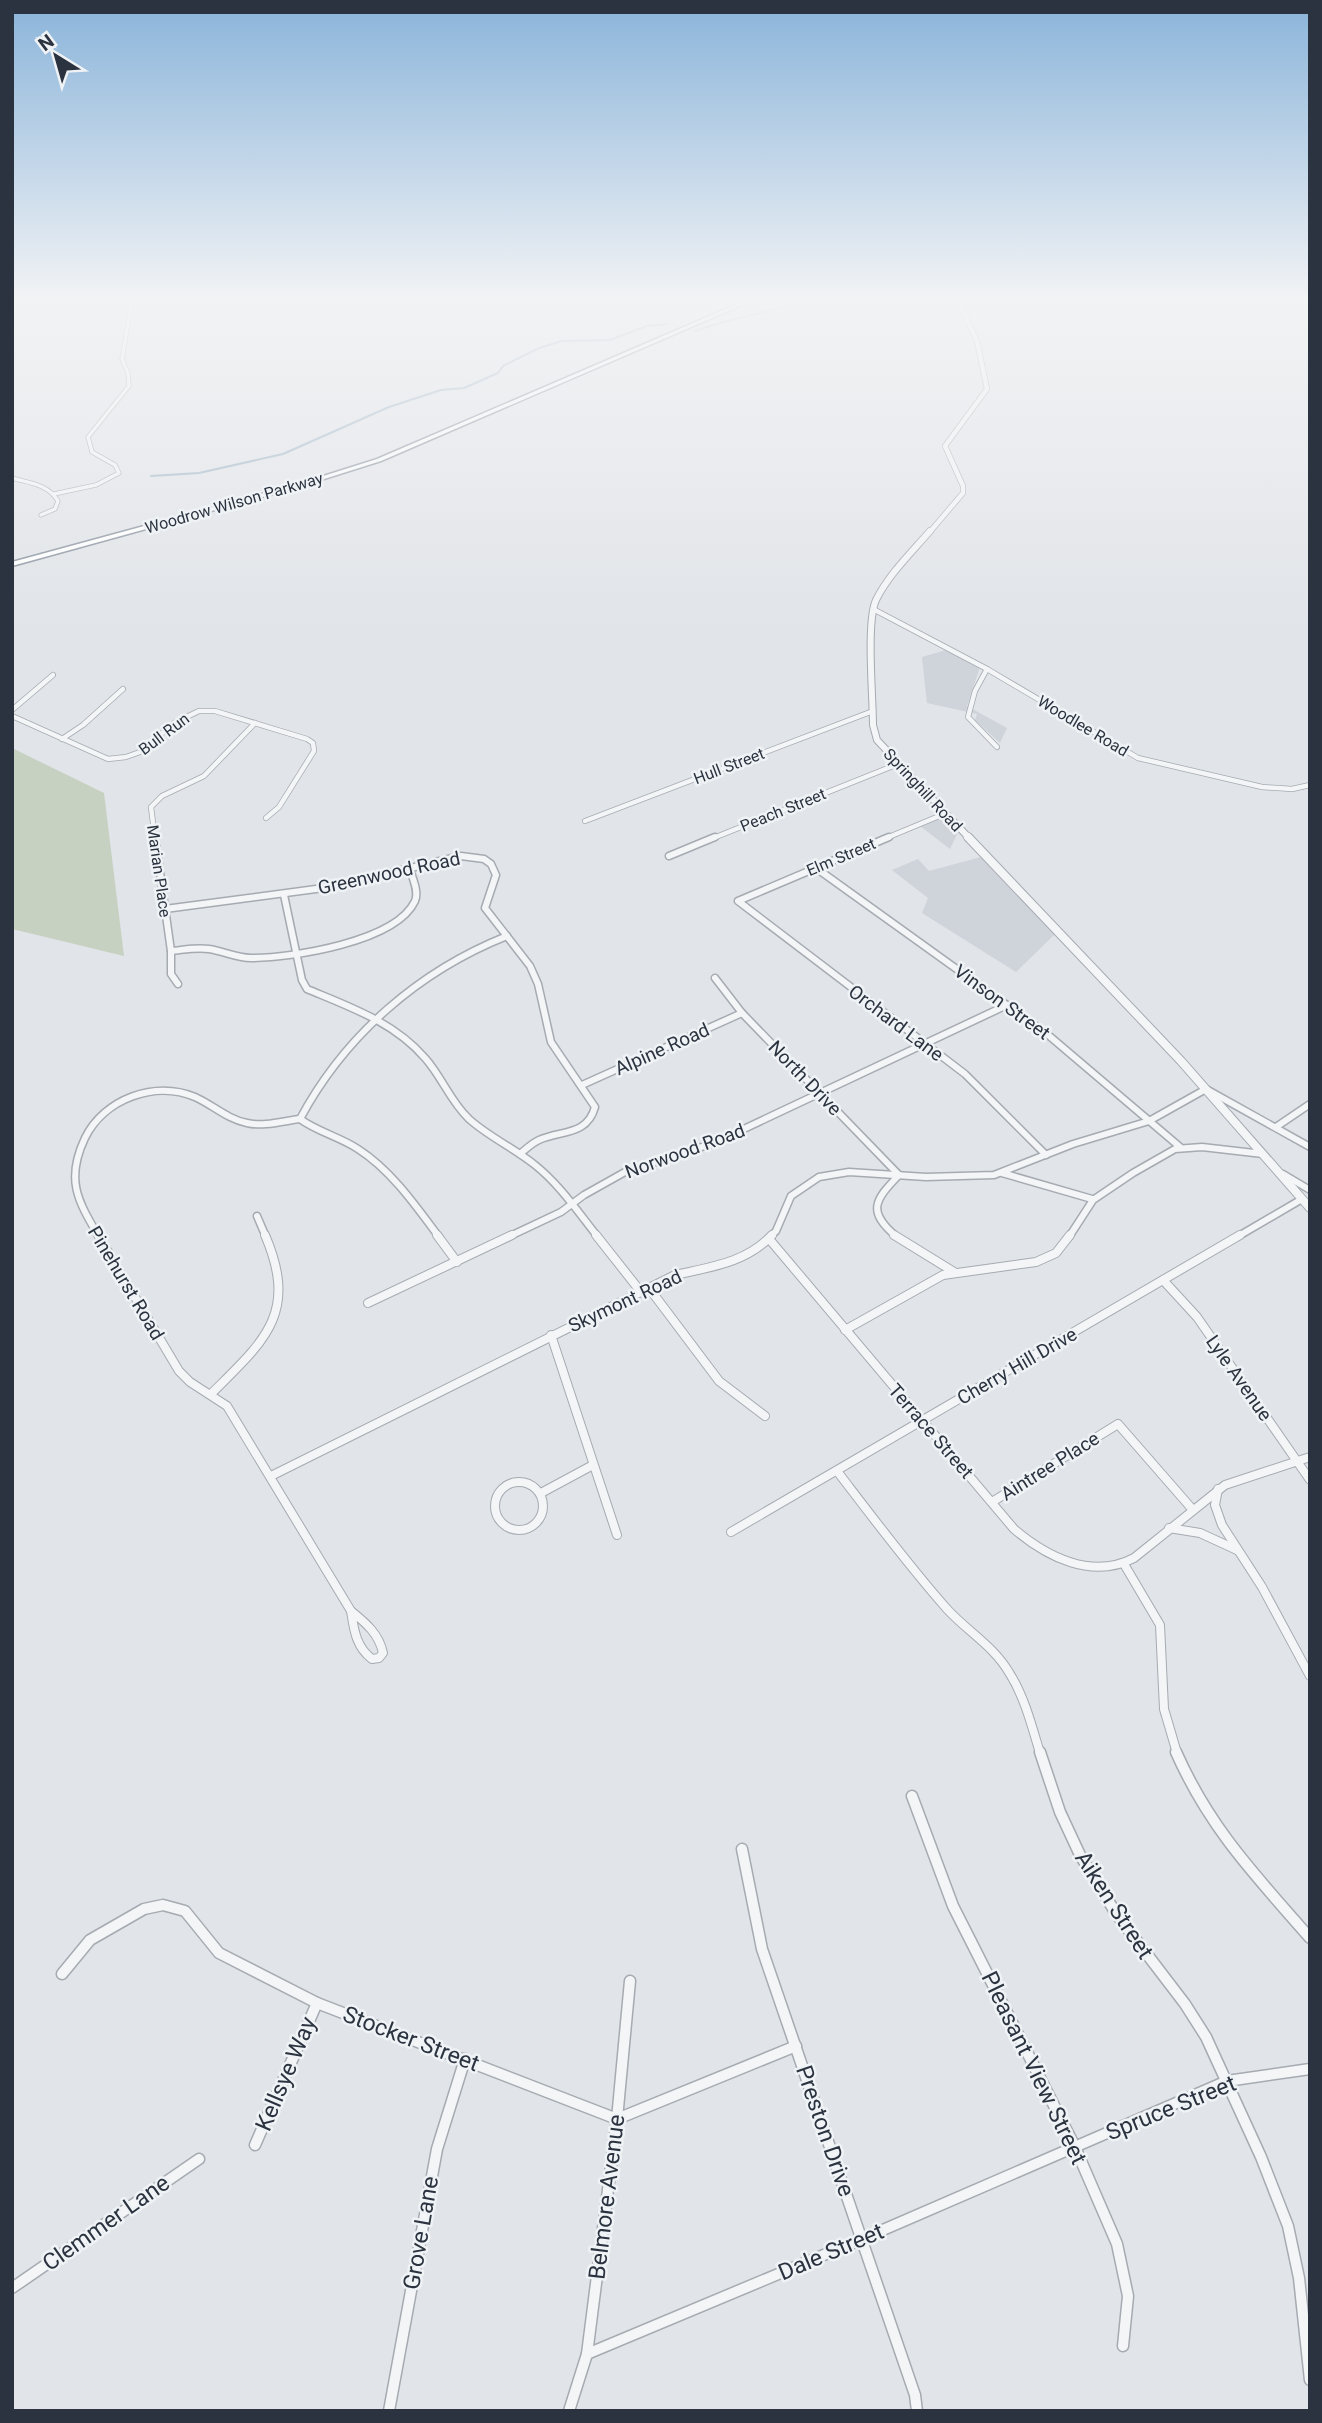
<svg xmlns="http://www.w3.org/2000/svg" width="1322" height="2423" viewBox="0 0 1322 2423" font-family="Roboto,sans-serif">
	<rect width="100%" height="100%" fill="#e1e4e8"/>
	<g fill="#cfd3da">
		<polygon points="946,650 980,667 967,706 1007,728 1000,743 975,720 977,714 927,703 922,657"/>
		<polygon points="943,817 958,832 950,849 920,826"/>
		<polygon points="981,857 1055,934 1016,972 922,913 928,898 892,870 918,859 929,871"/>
	</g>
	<polygon fill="#c7d1c2" points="12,748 104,793 124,956 12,929"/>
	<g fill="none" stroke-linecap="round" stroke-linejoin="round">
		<g stroke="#9eb4c5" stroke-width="2">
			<path d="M696,331C734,316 775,313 812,296"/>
			<polyline points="151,476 199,473 283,454 389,407 441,390 464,388 498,373 503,366 539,348 562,341 610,340 647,326 667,324"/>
		</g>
		<g stroke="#a6abb2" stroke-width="5">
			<g id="minor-far4">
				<path d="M12,478C29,483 48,484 58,501L55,509L41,515"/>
				<polyline points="54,494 96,485 119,473 115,465 92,452 88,437 129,386 128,373 122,359 131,306 149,296"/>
			</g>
		</g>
		<g stroke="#a6abb2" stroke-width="6">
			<g id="minor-far3">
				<polyline points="873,609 987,669 1138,758 1262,787 1292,789 1310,785"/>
				<polyline points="987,669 975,691 968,717 997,747"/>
				<polyline points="12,710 53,675"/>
				<polyline points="12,716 108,759 126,757 140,752 174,723 199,711 215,711 307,739 313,743 314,751 279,807 266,818"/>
				<polyline points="62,739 83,725 123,689"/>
				<polyline points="585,821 873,711"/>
				<polyline points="155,839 151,807 162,796 204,776 255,723"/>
				<polyline points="711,839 898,764"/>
				<polyline points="884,839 944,814"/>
			</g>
		</g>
		<g stroke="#a6abb2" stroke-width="9">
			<g id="minor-far2">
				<polyline points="155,837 171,951 171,974 178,984"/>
				<polyline points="889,837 738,901 965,1074 1046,1155"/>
				<polyline points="669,856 715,837"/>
				<polyline points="816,868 1047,1034 1180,1147"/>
				<path d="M284,895L302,980L307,989C350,1007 394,1022 425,1058C442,1077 450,1101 469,1119C489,1137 514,1148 535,1165C560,1185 578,1212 598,1237"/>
				<path d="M165,909L331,887L461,856L484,859L491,864L496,875L485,908L530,966L538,984L551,1042L595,1107C587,1136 561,1130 539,1140C532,1143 526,1149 520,1154"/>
				<path d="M171,951C183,950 196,947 209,949C223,951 236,958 251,958C291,958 396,942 415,901C419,892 413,879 410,870"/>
				<path d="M715,978L742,1013L899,1175C875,1200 866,1211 897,1237"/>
				<polyline points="582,1085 742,1013"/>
				<path d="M300,1119C345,1035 419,971 507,936"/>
				<path d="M300,1119C318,1132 340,1137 358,1149C391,1170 416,1206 439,1237"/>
				<polyline points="1276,1127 1310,1104"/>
				<polyline points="1002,1173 1092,1199"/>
				<polyline points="1283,1174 1310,1190"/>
				<polyline points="257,1216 266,1237"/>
				<path d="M99,1237C78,1201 65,1180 85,1138C104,1099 155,1080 195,1097C213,1105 227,1119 247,1123C264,1127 283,1121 300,1119"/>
				<polyline points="508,1237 561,1212 584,1195 625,1172 714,1143 1007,1005"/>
				<polyline points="770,1237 776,1231 791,1196 819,1177 849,1172 926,1177 994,1175 1073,1144 1149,1121 1206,1089 1310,1147"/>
				<polyline points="1069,1237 1093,1200 1133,1173 1175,1149 1202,1147 1263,1154"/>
				<polyline points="1237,1237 1302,1199"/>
			</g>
		</g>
		<g stroke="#a6abb2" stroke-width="10">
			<g id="minor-far1">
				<polyline points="98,1235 179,1371 190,1382 227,1406 351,1611"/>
				<polyline points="437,1235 457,1262"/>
				<polyline points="596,1235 641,1292"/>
				<polyline points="894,1235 954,1272"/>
				<path d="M770,1240L1014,1529C1047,1557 1092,1580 1134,1558L1225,1485L1310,1457"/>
				<polyline points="1163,1280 1197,1317 1310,1480"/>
				<polyline points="649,1288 719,1381 765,1416"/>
				<polyline points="368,1303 512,1235"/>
				<polyline points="845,1330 943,1275 1036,1262 1056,1253 1070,1235"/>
				<polyline points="551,1335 617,1535"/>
				<path d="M211,1394C264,1341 299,1314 265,1235"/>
				<path d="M837,1471C873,1518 908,1565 947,1609C968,1632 994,1646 1010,1674C1025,1698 1032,1727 1040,1753"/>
				<path d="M271,1476L675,1275C710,1267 746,1263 772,1235"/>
				<circle cx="519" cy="1506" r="24"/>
				<polyline points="1218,1489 1215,1505 1222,1525 1262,1587 1310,1676"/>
				<polyline points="541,1493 593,1465"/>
				<polyline points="992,1502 1118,1424 1193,1510"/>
				<polyline points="1169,1528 1200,1533 1237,1550"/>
				<polyline points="731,1532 1240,1235"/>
				<polyline points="1124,1564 1160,1625 1164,1709 1177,1753"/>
				<path d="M351,1611C366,1623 379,1634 383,1653L379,1658L372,1659C356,1647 354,1630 351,1611Z"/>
			</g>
		</g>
		<g stroke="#a6abb2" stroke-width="13">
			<g id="minor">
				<polyline points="1040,1752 1060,1812 1080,1855 1117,1915 1185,2004 1206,2037 1261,2157 1288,2226 1299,2278 1310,2380"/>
				<path d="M1176,1752C1210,1829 1256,1876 1310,1938"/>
				<polyline points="912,1796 953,1906 1075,2147 1117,2244 1128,2296 1123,2346"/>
				<polyline points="742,1849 762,1949 915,2395 917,2411"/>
				<polyline points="62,1974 90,1940 144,1909 163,1905 185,1911 219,1953 317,2003 617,2119 796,2046"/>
				<polyline points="255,2145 317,2003"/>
				<polyline points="12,2288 199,2159"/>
				<polyline points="587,2354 862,2239 1227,2081 1310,2069"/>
				<polyline points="389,2411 437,2149 465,2059"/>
				<polyline points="569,2411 587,2354 617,2119 630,1981"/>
			</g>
		</g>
		<g stroke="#a6abb2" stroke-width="6">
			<polyline id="tertiary-far2" points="929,533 963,493 963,486 945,446 987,389 977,341 956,296"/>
		</g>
		<g stroke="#a6abb2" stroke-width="8">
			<path id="tertiary-far1" d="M930,531C911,553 889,574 876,600C866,622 873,697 873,725L877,740L970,839"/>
		</g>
		<g stroke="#a6abb2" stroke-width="10">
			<polyline id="tertiary" points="968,837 1181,1061 1310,1208"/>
		</g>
		<g stroke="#89929e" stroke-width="3">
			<polygon id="trunk" points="756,296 763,296 381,461 302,486 12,566 12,562 298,484 377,459"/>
		</g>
		<use href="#minor-far4" stroke="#f3f5f7" stroke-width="3.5"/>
		<use href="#minor-far3" stroke="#f3f5f7" stroke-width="4.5"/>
		<use href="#minor-far2" stroke="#f3f5f7" stroke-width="6"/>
		<use href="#minor-far1" stroke="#f3f5f7" stroke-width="8"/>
		<use href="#minor" stroke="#f3f5f7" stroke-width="10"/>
		<use href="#tertiary-far2" stroke="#f3f5f7" stroke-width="4.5"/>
		<use href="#tertiary-far1" stroke="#f3f5f7" stroke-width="6"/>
		<use href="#tertiary" stroke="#f3f5f7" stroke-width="8"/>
		<use href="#trunk" fill="#fff" fill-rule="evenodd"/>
	</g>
	<linearGradient id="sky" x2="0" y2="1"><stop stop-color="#8ab4da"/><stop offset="0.47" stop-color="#f2f3f5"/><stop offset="1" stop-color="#f2f3f5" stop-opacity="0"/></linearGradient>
	<rect width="1322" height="635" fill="url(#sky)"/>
	<g text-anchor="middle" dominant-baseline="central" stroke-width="5" stroke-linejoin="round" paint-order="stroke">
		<g font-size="16" fill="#2a333f" stroke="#f0f3f6">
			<text transform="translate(234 503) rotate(-16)">Woodrow Wilson Parkway</text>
			<text transform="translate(1083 726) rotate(31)">Woodlee Road</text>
			<text transform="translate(164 734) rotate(-37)">Bull Run</text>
			<text transform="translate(729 766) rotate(-21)">Hull Street</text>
			<text transform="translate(923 790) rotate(47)">Springhill Road</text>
			<text transform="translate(783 810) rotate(-22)">Peach Street</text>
			<text transform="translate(841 857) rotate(-23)">Elm Street</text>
			<text transform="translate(159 871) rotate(82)">Marian Place</text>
		</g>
		<g font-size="19" fill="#2a333f" stroke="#f0f3f6">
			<text transform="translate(389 873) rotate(-12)">Greenwood Road</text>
			<text transform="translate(1002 1002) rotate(36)">Vinson Street</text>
			<text transform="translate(896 1023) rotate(37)">Orchard Lane</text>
			<text transform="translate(662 1049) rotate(-24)">Alpine Road</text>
			<text transform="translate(805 1078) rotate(46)">North Drive</text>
			<text transform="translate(685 1151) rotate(-20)">Norwood Road</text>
			<text transform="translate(126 1283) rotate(59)">Pinehurst Road</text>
			<text transform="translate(625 1301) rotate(-25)">Skymont Road</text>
			<text transform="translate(1017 1366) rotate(-30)">Cherry Hill Drive</text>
			<text transform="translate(1239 1378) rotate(55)">Lyle Avenue</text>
			<text transform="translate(931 1431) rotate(49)">Terrace Street</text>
			<text transform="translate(1050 1466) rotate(-32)">Aintree Place</text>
		</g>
		<g font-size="23" fill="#2a333f" stroke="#f0f3f6">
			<text transform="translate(1114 1905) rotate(57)">Aiken Street</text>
			<text transform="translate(411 2039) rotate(21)">Stocker Street</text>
			<text transform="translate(1034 2068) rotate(64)">Pleasant View Street</text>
			<text transform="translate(286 2074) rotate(-67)">Kellsye Way</text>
			<text transform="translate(1171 2108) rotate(-22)">Spruce Street</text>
			<text transform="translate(825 2131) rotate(71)">Preston Drive</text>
			<text transform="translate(607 2197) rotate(-83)">Belmore Avenue</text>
			<text transform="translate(106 2223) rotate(-35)">Clemmer Lane</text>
			<text transform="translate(421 2233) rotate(-80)">Grove Lane</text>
			<text transform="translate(831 2252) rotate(-23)">Dale Street</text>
		</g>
	</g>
	<rect width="1322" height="2423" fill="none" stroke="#2a333f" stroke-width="28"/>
	<g transform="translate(56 56) rotate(323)" stroke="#f0f3f6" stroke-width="5" paint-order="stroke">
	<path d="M0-5L12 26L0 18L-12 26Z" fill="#2a333f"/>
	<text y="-10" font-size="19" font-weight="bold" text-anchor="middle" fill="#2a333f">N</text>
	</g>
</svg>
